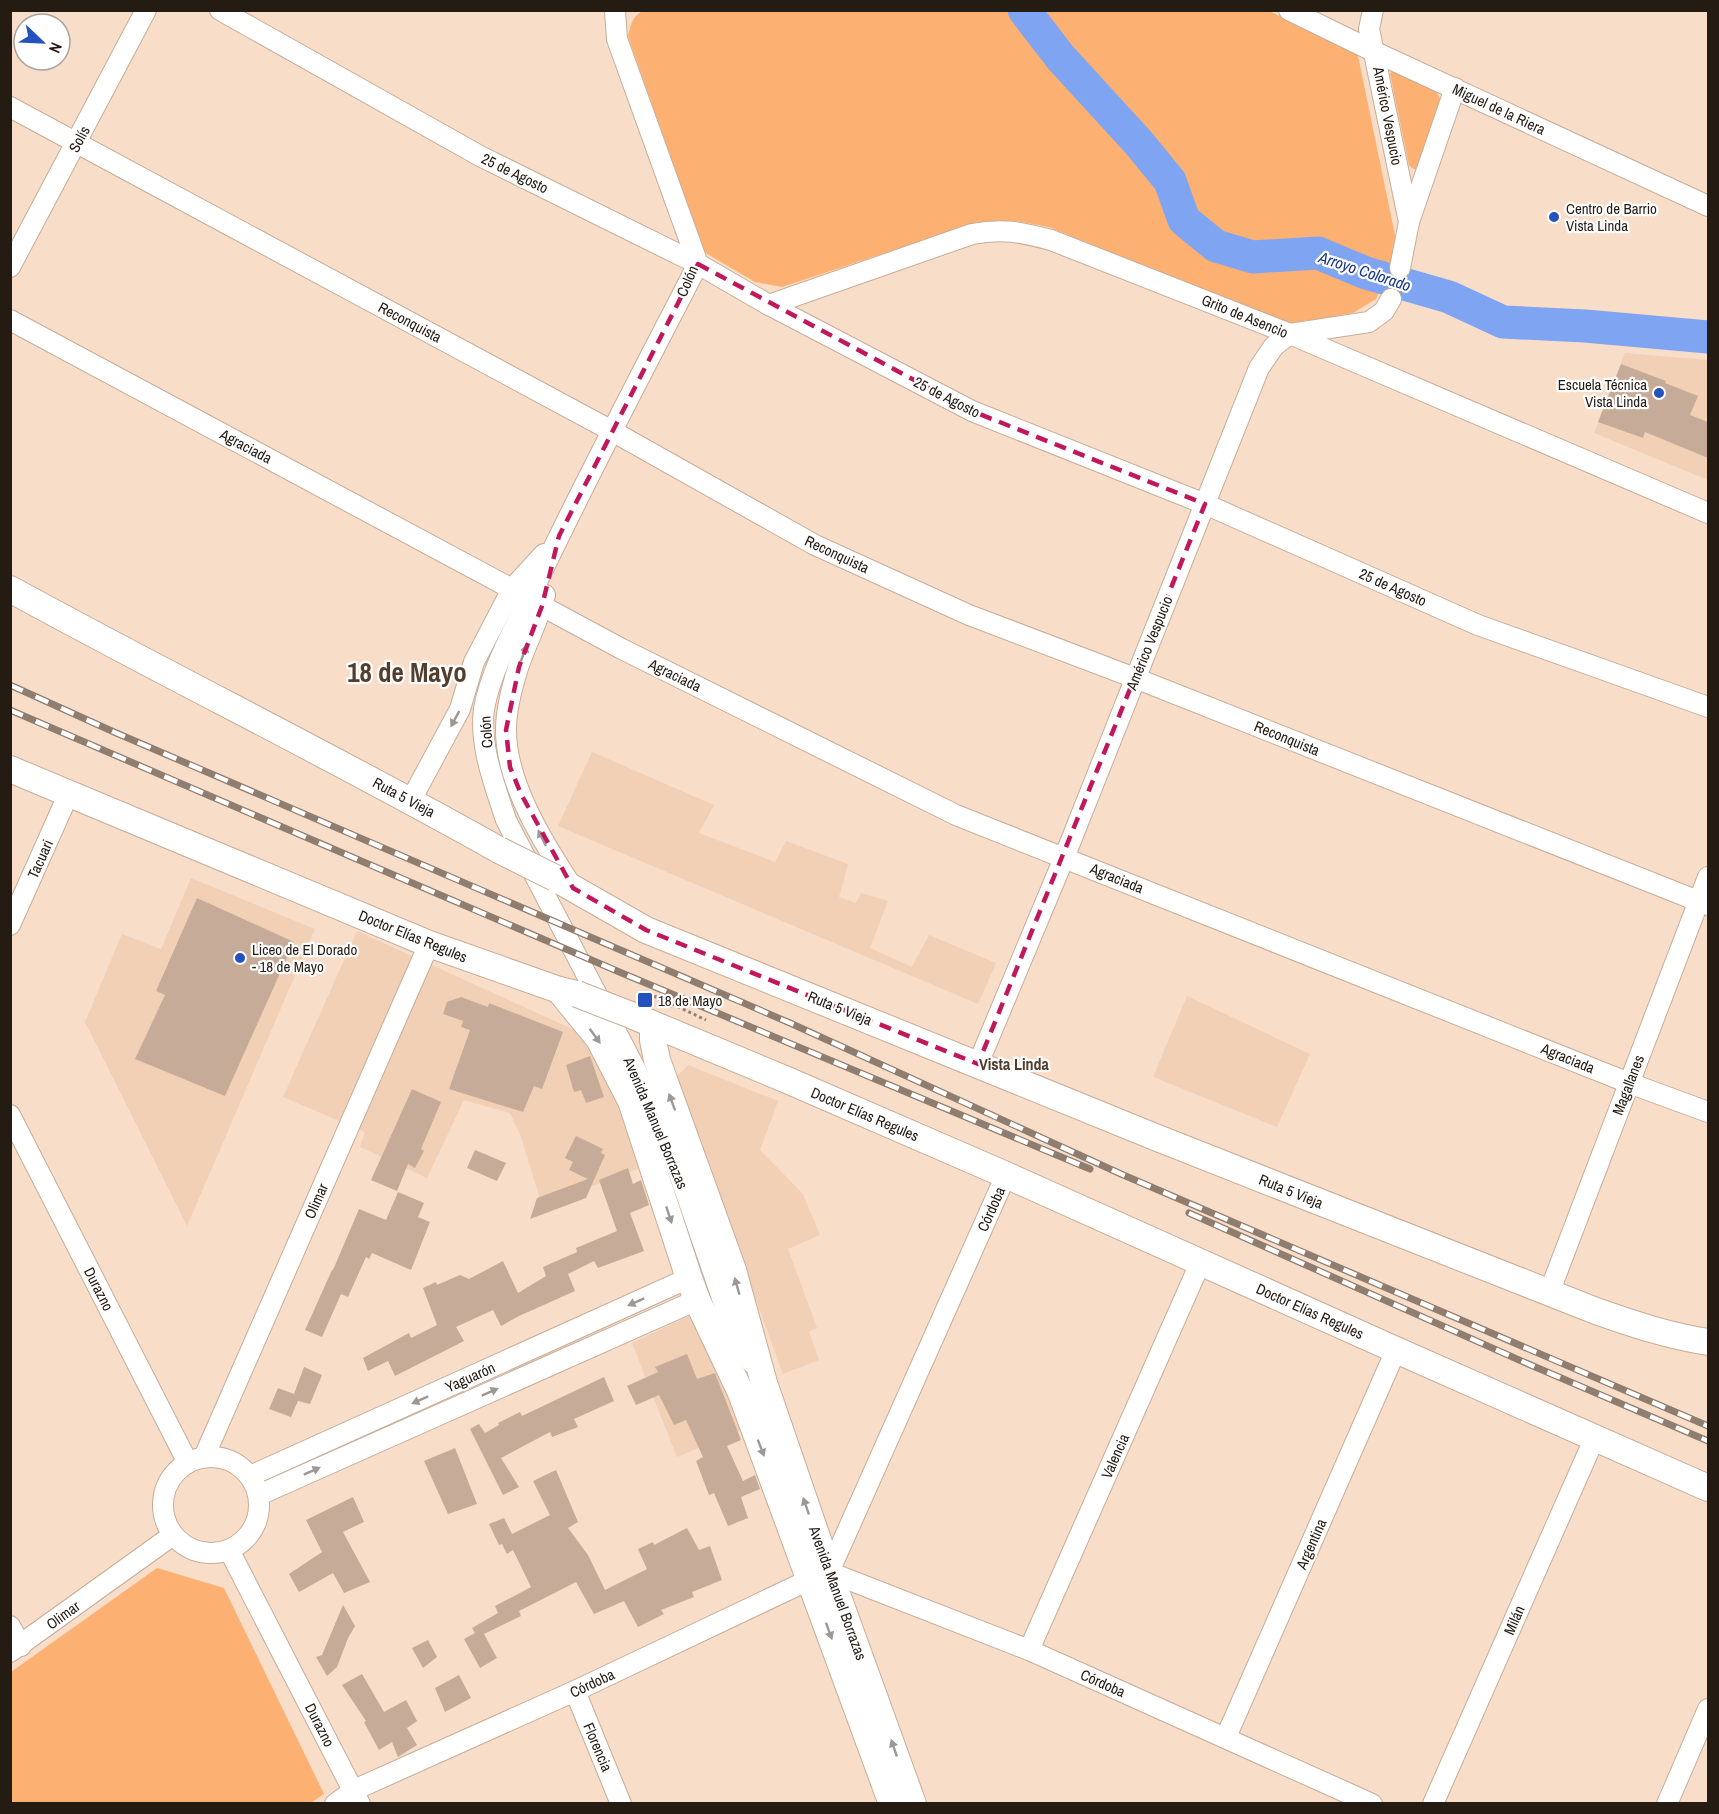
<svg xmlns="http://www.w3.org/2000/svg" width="1719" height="1814" viewBox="0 0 1719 1814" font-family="'Archivo Narrow',sans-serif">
	<rect width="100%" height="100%" fill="#f8ddc8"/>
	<g fill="#f1d0b6">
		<polygon points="1625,353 1708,360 1708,480 1594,433"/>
		<polygon points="592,752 714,805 699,833 775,862 786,841 848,864 839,897 856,903 861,893 888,901 870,948 912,967 929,935 996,963 978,1004 558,826"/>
		<polygon points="191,878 315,929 187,1226 85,1022 122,934 161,949"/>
		<polygon points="357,931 581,1033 597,1054 646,1166 542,1205 520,1134 510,1113 464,1100 427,1178 360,1147 365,1132 283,1097"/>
		<polygon points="1187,996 1310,1054 1277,1127 1153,1077"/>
		<polygon points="688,1065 778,1101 760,1150 803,1194 820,1235 788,1249 817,1328 809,1332 819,1360 783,1374 675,1078"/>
		<polygon points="695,1313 742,1430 677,1457 632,1343"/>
	</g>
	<g fill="#fcb072">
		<path d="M646,10L1269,11L1357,51L1397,245L1376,299L1353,313L1287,325L1049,227L1016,221L979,222L782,287L755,282L704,252L628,36C631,24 633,14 646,10Z"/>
		<polygon points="1395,70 1435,89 1440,99 1417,170 1412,168 1409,165 1390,74 1392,71"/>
		<polygon points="157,1568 224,1588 324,1794 309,1804 11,1803 11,1672"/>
	</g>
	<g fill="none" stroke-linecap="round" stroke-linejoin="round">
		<polyline stroke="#7fa4f2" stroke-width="33" points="1024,10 1061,58 1138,142 1170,181 1184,220 1216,246 1253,257 1318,253 1366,273 1449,297 1503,322 1585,326 1708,337"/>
	</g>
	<g fill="#c6ac98">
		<polygon points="1621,364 1666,381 1665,383 1698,396 1690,415 1708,422 1708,458 1645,432 1643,438 1598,422"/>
		<polygon points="197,898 294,942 225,1096 135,1059 165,995 156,991"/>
		<polygon points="461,997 488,1007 489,1003 563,1032 542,1089 534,1086 523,1112 449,1089 470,1030 461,1027 463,1021 443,1014 447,1002"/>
		<polygon points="590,1056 604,1097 586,1103 581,1090 574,1092 566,1065"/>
		<polygon points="412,1089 441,1102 421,1149 424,1151 415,1168 408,1164 397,1191 371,1180"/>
		<polygon points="576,1136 603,1149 601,1153 605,1155 586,1198 530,1219 537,1198 588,1179 569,1170 573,1162 565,1158"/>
		<polygon points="475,1150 506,1163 497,1181 467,1168"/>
		<polygon points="628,1168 633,1184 641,1180 649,1205 630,1213 644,1251 598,1268 594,1261 568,1274 575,1291 519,1316 501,1326 493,1310 456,1327 464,1341 395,1376 388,1361 368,1371 363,1358 409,1333 411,1338 437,1325 423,1288 436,1282 437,1285 460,1275 469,1279 503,1261 518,1293 546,1276 543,1267 577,1252 576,1248 617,1231 599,1180"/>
		<polygon points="398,1192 424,1203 418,1217 430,1222 411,1270 372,1253 369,1259 366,1257 348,1297 341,1294 322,1337 305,1330 332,1270 333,1270 359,1209 386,1220"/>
		<polygon points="687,1354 697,1379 715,1373 741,1440 727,1446 743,1481 755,1475 760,1489 741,1497 748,1518 728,1526 714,1493 709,1495 696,1461 703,1457 686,1420 674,1425 659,1395 636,1405 627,1386 658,1372 655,1367"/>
		<polygon points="304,1367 322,1375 310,1404 298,1401 291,1417 269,1409 278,1388 294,1394"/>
		<polygon points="604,1377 614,1401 574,1419 578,1427 552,1437 550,1432 501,1458 519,1487 503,1495 470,1429 479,1424 485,1433 499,1425 498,1423 520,1412 522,1416"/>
		<polygon points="455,1448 477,1504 448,1514 424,1461"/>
		<polygon points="556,1470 578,1522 568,1528 588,1555 605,1590 647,1569 638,1549 653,1542 654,1545 687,1528 699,1550 710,1546 722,1580 692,1592 694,1597 661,1610 664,1614 638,1627 624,1601 594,1614 576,1582 519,1611 521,1616 484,1634 497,1658 480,1668 464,1639 475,1633 472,1628 498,1613 495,1606 531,1587 513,1550 507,1554 502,1544 499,1545 489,1524 504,1518 512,1534 550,1515 533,1481"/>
		<polygon points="353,1497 364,1522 343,1532 370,1582 344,1593 333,1573 299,1592 289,1574 322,1552 306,1520"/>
		<polygon points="343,1605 355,1626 348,1638 337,1667 327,1676 316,1657 322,1655"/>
		<polygon points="428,1640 437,1657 423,1668 412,1648"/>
		<polygon points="362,1674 384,1712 406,1700 417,1721 407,1728 417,1745 398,1757 392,1742 379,1750 364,1722 366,1721 342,1685"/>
		<polygon points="459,1675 471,1698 445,1712 435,1688"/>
	</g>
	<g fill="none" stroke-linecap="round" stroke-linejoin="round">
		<g stroke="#c7ad99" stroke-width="22">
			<g id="minor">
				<polyline points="220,10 480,156 698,264 769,305 972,411 1205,504 1478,625 1708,707"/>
				<polyline points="1289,10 1375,52 1708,206"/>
				<polyline points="1373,10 1369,29 1409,222"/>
				<path d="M615,11L617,39L698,264C644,369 589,473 538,580C520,618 491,668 484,709C479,746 495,786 506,820L636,1070L671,1150L732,1327L752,1363"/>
				<polyline points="10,107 612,431 815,545 969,615 1135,678 1708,905"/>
				<polyline points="10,267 146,10"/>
				<polyline points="1400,268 1409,222 1455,88"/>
				<path d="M769,305L972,234C1003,228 1021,232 1051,240L1290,334L1708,513"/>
				<polyline points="10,320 512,589"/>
				<path d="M545,595C539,620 526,643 518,668C512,687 506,710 506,730C506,784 544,844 573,888"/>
				<polyline points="542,606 620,648 956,815 1629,1083 1708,1112"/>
				<polyline points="411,800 460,709 474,662 512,589 544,554"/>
				<polyline points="10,925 69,793"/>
				<polyline points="978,1064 1064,858 1259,368 1274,346 1290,334 1369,322 1384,311 1391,299"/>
				<polyline points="10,1115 188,1463"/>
				<polyline points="1549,1293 1708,877"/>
				<polyline points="204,1457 429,944"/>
				<circle cx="211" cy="1505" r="48"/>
				<polyline points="250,1476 689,1278"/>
				<polyline points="259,1495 697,1300"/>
				<polyline points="229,1550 360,1804"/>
				<polyline points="829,1572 1006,1175"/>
				<polyline points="10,1626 21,1646"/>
				<polyline points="1029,1650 1201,1261"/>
				<polyline points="10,1652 173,1535"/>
				<polyline points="575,1691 621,1804"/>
				<polyline points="1226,1737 1396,1350"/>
				<polyline points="335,1804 354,1790 575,1691 811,1579 829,1572 1029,1650 1372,1804"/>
				<polyline points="1433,1804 1595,1437"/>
				<polyline points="1667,1804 1708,1709"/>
			</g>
		</g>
		<g stroke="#c7ad99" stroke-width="28">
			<g id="tertiary">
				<path d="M10,589C172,678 338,759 499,850"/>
				<polyline points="10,769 429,944 559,990 576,994"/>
				<path d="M555,878L646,930L1155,1137L1596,1311C1633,1324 1669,1336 1708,1342"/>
				<polyline points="559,990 599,1039 631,1101 689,1278 697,1300 741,1393 892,1804"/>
				<polyline points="631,1015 787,1080 1006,1175 1396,1350 1708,1488"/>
				<polyline points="653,1025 653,1040 657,1060 733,1270 764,1383 829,1572 913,1804"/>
			</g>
		</g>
		<polyline stroke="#968374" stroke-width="3" stroke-dasharray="3 3" stroke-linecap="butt" points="672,1007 651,994 706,1020"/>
		<use href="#minor" stroke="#fff" stroke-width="20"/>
		<use href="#tertiary" stroke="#fff" stroke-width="26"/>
		<g stroke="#8f7d6f" stroke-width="7">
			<g id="rail">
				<polyline points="10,685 114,732 790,1023 1121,1174 1708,1426"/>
				<polyline points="10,710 617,971 1090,1169"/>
				<polyline points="1189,1213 1526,1363 1708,1441"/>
			</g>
		</g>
		<use href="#rail" stroke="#fff" stroke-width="4.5" stroke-dasharray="14" stroke-linecap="butt"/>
		<g stroke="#c7ad99" stroke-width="28" stroke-linecap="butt">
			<g id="tertiary-bridge">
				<polyline points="499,850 555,878"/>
				<polyline points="577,994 631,1015"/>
			</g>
		</g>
		<use href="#tertiary-bridge" stroke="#fff" stroke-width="26"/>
	</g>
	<defs><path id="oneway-solid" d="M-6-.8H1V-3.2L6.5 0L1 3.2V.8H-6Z" transform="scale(1.5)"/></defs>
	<g fill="#9c9895">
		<use href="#oneway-solid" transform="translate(524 653) rotate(-69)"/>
		<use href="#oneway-solid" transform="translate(455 719) rotate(118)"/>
		<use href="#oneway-solid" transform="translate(542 838) rotate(-116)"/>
		<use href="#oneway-solid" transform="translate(595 1036) rotate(54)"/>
		<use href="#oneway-solid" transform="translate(672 1102) rotate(-110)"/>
		<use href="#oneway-solid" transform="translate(669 1215) rotate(72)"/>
		<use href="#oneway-solid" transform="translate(737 1286) rotate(-106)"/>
		<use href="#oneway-solid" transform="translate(636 1302) rotate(156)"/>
		<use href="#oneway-solid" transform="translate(490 1392) rotate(-24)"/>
		<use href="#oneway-solid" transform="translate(420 1400) rotate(156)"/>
		<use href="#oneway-solid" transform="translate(761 1448) rotate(69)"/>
		<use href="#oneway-solid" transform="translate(312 1471) rotate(-24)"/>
		<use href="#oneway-solid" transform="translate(806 1506) rotate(-109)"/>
		<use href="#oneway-solid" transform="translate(829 1631) rotate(70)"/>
		<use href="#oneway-solid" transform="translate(894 1748) rotate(-109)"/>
	</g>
	<path fill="none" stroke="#c2185b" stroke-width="4.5" stroke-dasharray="12 8" stroke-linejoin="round" d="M698,264L972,411L1205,504L978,1064L646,930L573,888L521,794L510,767L506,730L519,667L542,606L559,536Z"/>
	<g fill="#2551bf" stroke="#fff" stroke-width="2">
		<circle cx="1554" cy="217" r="6"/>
		<circle cx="1659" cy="393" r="6"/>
		<circle cx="240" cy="958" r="6"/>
		<rect x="637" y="992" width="16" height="16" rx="3"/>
	</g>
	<g text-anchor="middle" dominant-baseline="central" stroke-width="4.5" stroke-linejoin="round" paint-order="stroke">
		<g font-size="15" fill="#241b13" stroke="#fff">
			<text transform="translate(1499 109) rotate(25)">Miguel de la Riera</text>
			<text transform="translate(1388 116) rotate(79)">Américo Vespucio</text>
			<text transform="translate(79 139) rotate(-62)">Solís</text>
			<text transform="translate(515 173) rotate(26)">25 de Agosto</text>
			<text transform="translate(687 281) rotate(-67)">Colón</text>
			<text transform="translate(1245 316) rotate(22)">Grito de Asencio</text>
			<text transform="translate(410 322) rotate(28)">Reconquista</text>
			<text transform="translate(947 397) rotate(27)">25 de Agosto</text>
			<text transform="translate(246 446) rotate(28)">Agraciada</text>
			<text transform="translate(837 554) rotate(25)">Reconquista</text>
			<text transform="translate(1393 587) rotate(24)">25 de Agosto</text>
			<text transform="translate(1149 643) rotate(-68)">Américo Vespucio</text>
			<text transform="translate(675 675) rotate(26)">Agraciada</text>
			<text transform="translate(486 732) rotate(-94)">Colón</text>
			<text transform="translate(1287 738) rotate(22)">Reconquista</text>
			<text transform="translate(404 797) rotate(28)">Ruta 5 Vieja</text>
			<text transform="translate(40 859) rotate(-66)">Tacuari</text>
			<text transform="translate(1117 878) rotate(22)">Agraciada</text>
			<text transform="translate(413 936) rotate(22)">Doctor Elías Regules</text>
			<text transform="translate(840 1008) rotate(22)">Ruta 5 Vieja</text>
			<text transform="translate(1568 1058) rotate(22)">Agraciada</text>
			<text transform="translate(1628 1085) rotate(-69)">Magallanes</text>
			<text transform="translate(865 1114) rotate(23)">Doctor Elías Regules</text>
			<text transform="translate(656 1123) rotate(67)">Avenida Manuel Borrazas</text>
			<text transform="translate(1291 1191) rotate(22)">Ruta 5 Vieja</text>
			<text transform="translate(316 1201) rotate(-66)">Olimar</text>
			<text transform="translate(991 1209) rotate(-66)">Córdoba</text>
			<text transform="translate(99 1289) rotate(63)">Durazno</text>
			<text transform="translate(1310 1311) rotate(24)">Doctor Elías Regules</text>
			<text transform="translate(470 1377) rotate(-24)">Yaguarón</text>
			<text transform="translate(1115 1456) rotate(-66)">Valencia</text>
			<text transform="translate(1311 1544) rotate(-66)">Argentina</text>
			<text transform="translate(838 1593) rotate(70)">Avenida Manuel Borrazas</text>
			<text transform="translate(63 1615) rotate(-36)">Olimar</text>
			<text transform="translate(1514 1620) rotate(-66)">Milán</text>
			<text transform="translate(592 1683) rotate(-25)">Córdoba</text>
			<text transform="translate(1103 1683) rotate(24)">Córdoba</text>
			<text transform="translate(320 1725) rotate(63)">Durazno</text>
			<text transform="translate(598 1747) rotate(67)">Florencia</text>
		</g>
		<g font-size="15" fill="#241b13" stroke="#fff" text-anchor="start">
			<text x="1566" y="208">Centro de Barrio<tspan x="1566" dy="17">Vista Linda</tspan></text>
			<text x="1647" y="384" text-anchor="end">Escuela Técnica<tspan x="1647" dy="17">Vista Linda</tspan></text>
			<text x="252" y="949">Liceo de El Dorado<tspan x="252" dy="17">- 18 de Mayo</tspan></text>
			<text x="658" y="1000">18 de Mayo</text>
		</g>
		<g font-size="16" font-style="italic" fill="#15378f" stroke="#fff">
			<text transform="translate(1365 271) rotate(18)">Arroyo Colorado</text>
		</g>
		<g font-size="16" font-weight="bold" fill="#533e2d" stroke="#fff">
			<text x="1014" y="1064">Vista Linda</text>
		</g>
		<g font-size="27" font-weight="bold" fill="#533e2d" stroke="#fff">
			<text x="407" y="672">18 de Mayo</text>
		</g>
	</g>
	<rect width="1719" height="1814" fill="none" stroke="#241b13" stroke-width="24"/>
	<g transform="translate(42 42) rotate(113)"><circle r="28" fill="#ffffff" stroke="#a7a4a1" stroke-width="1.5"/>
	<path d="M0-4.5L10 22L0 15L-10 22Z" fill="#2551bf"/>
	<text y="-9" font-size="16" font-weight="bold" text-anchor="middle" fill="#241b13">N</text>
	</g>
</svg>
